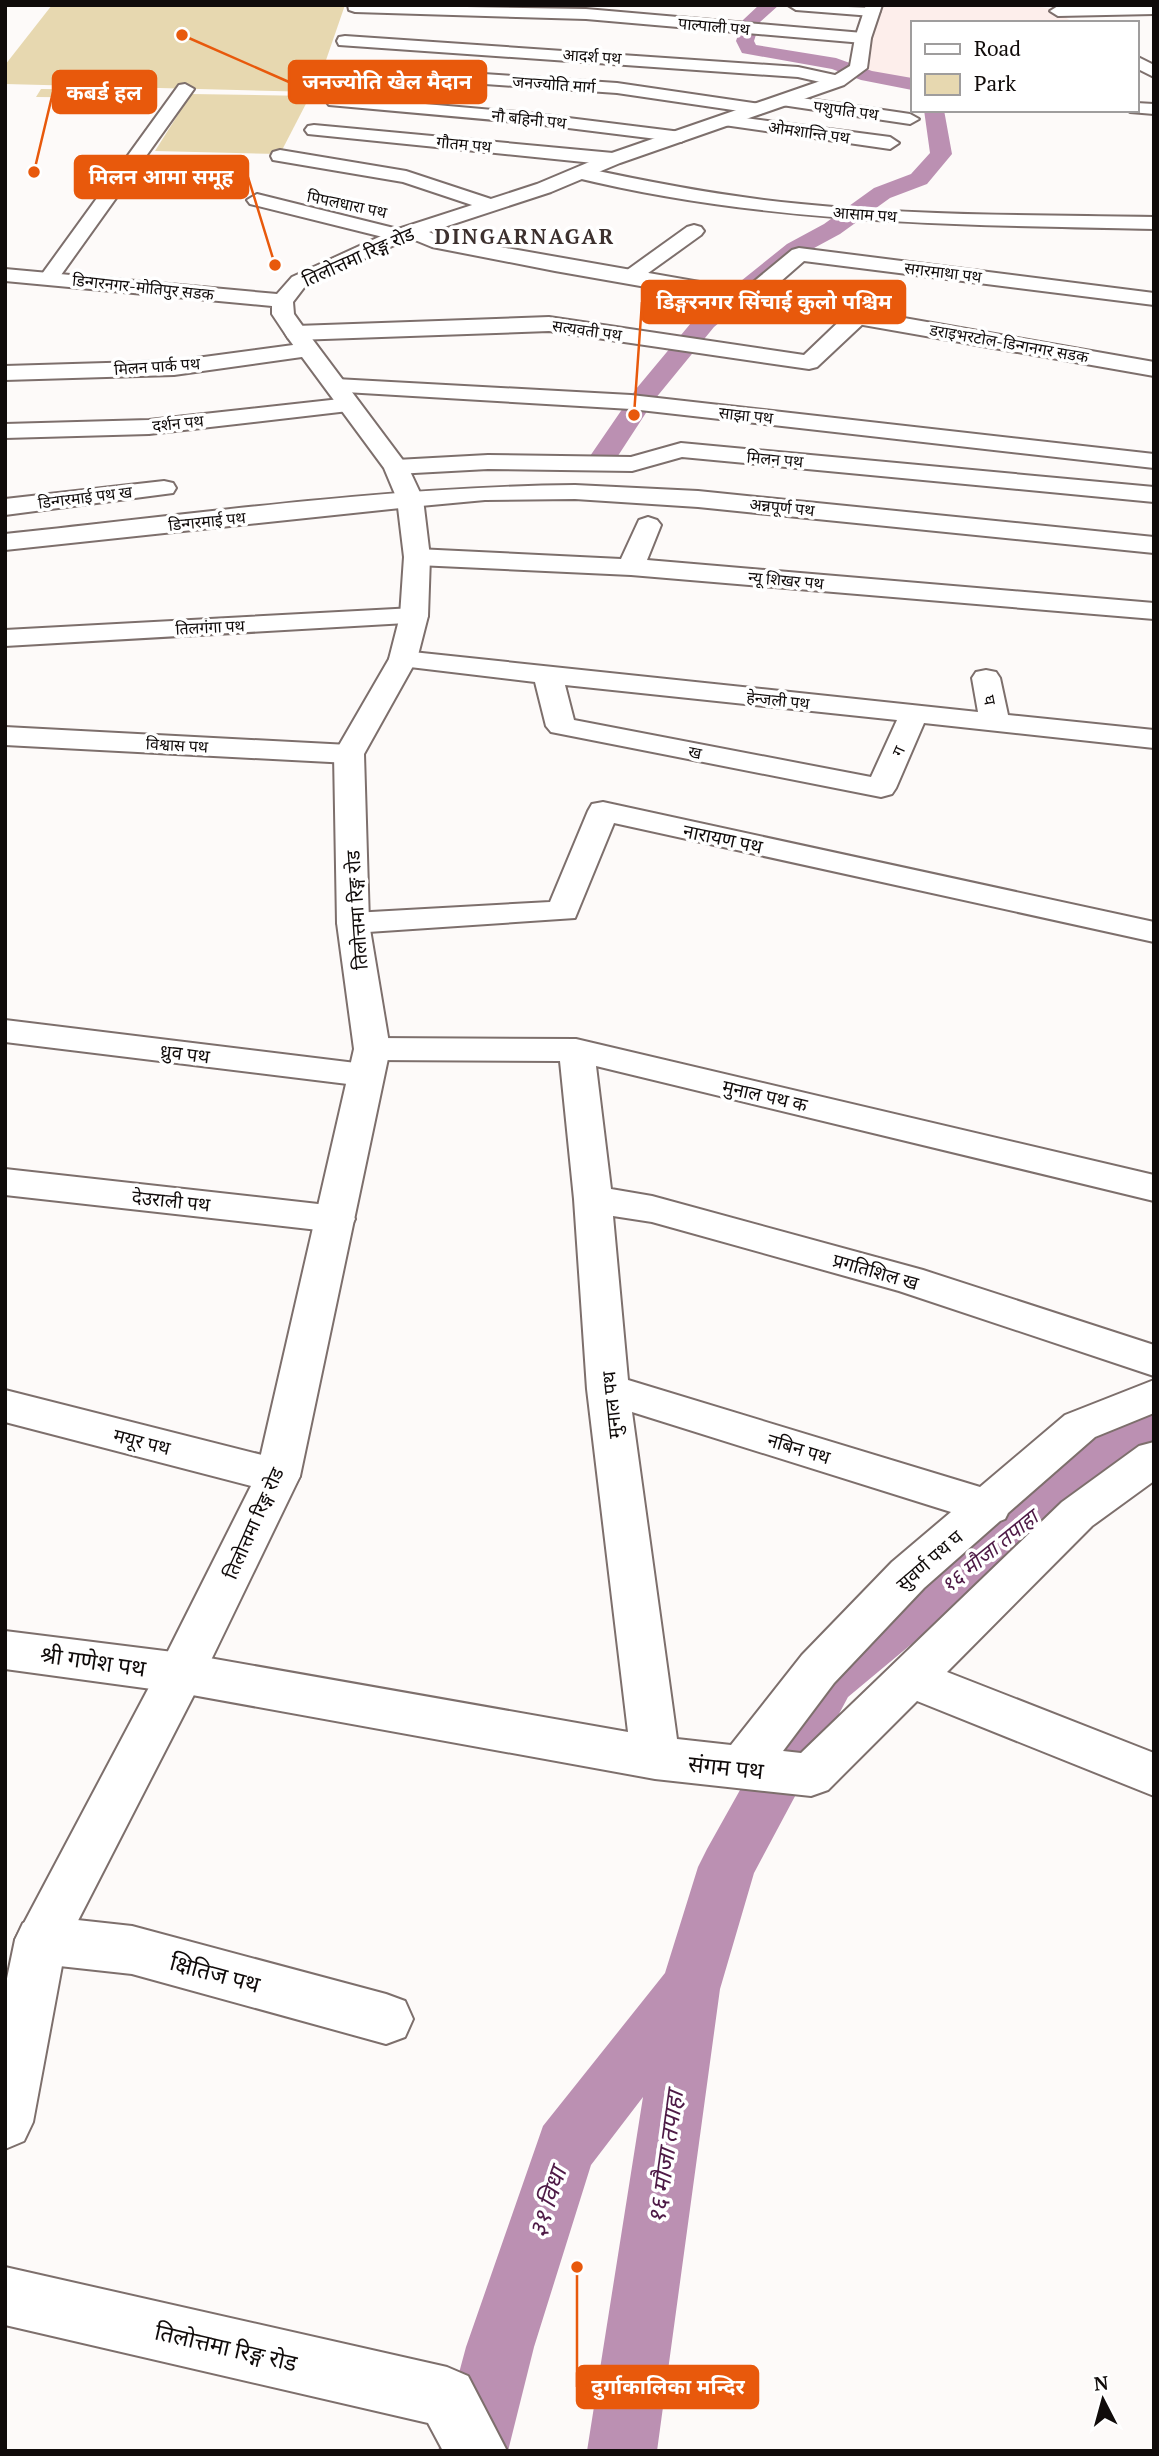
<svg xmlns="http://www.w3.org/2000/svg" width="1159" height="2456" viewBox="0 0 1159 2456" font-family="'PT Serif','Noto Sans Devanagari',serif">
	<rect width="100%" height="100%" fill="#fdfaf9"/>
	<polygon fill="#fdeeeb" points="874,5 1026,5 1055,9 1073,23 912,23 912,84 868,76"/>
	<g fill="#e7d8b0">
		<polygon points="52,5 345,5 315,92 5,84 5,65"/>
		<polygon points="41,89 149,90 145,98 36,97"/>
		<polygon points="191,94 310,96 280,154 155,151"/>
	</g>
	<g fill="none" stroke-linecap="round" stroke-linejoin="round">
		<g fill="#bb90b2" fill-rule="evenodd">
			<polygon points="759,5 779,5 760,22 754,41 756,45 836,58 872,71 912,78 912,90 861,80 832,69 742,53 736,41 743,20"/>
			<polygon points="924,110 944,110 952,154 927,184 890,198 840,234 803,254 714,327 655,399 612,465 602,467 592,465 588,459 636,389 696,317 787,244 824,224 874,188 911,174 930,153"/>
			<polygon points="1154,1409 1154,1447 1076,1507 848,1697 754,1873 720,1989 657,2451 587,2451 643,2097 591,2165 534,2347 508,2451 438,2451 466,2347 543,2126 665,1973 698,1867 707,1849 810,1665 1042,1479 1119,1421"/>
		</g>
		<g stroke="#7d6f6c" stroke-width="4">
			<g id="street">
				<polygon points="348,5 586,9 863,33 871,38 863,43 586,19 355,12 349,10"/>
				<polygon points="788,5 878,8 880,11 872,16 796,10"/>
				<polygon points="1154,5 1154,14 1058,16 1050,11 1058,6"/>
				<polygon points="345,36 798,67 844,77 847,81 838,86 798,77 339,45 337,41 339,37"/>
				<polygon points="1136,56 1154,65 1154,77 1136,68"/>
				<polygon points="347,65 617,83 760,104 769,109 760,114 617,93 341,74 338,70"/>
				<polygon points="185,84 194,89 56,282 42,282 39,278 42,274 179,85"/>
				<polygon points="781,95 910,114 919,119 910,124 775,104 772,100"/>
				<polygon points="335,96 528,113 681,132 690,137 681,142 528,123 329,105 326,101"/>
				<polygon points="1136,103 1154,104 1154,114 1130,112 1136,110"/>
				<polygon points="730,116 890,137 899,143 890,149 724,125 721,121"/>
				<polygon points="314,125 613,153 622,159 613,165 308,134 305,130 308,126"/>
				<polygon points="280,150 406,171 497,201 500,205 490,211 403,182 273,160 271,156 273,152"/>
				<path d="M580,167C653,183 727,197 801,204C918,216 1036,215 1154,217V229C958,225 764,224 573,177L571,173Z"/>
				<polygon points="257,194 406,231 409,235 406,239 399,241 250,204 247,200"/>
				<polygon points="694,225 701,227 704,231 701,235 637,281 623,281 620,277 623,273 687,227"/>
				<polygon points="799,248 1154,293 1154,305 804,261 756,303 740,303 737,298 740,293 792,250"/>
				<polygon points="858,310 866,311 869,316 866,321 817,367 809,369 549,331 296,340 288,338 285,333 288,328 296,326 549,317 804,355 850,311"/>
				<polygon points="308,343 316,345 319,350 316,355 174,375 5,380 5,366 174,361"/>
				<polygon points="336,379 631,395 1154,454 1154,468 631,409 328,391 325,386 328,381"/>
				<polygon points="349,398 357,400 361,405 357,410 149,434 5,438 5,424 149,420"/>
				<polygon points="681,443 1154,487 1154,502 682,457 632,471 488,469 396,474 387,472 384,467 387,462 396,460 488,455 631,457"/>
				<polygon points="164,481 173,483 176,488 173,493 5,515 5,499"/>
				<path d="M575,485L698,491L1154,537V553L698,507L575,499L485,500L410,507L5,550V534C195,514 385,487 575,485Z"/>
				<polygon points="648,517 657,520 661,525 647,560 1154,603 1154,619 631,575 417,565 408,563 404,557 408,551 417,549 621,559 639,520"/>
				<polygon points="414,608 424,610 428,616 424,622 5,646 5,630"/>
				<path d="M403,651L978,712L972,678L976,672L986,670L996,672L1000,678L1008,715L1154,730V748L924,723L896,788L892,794L881,797L551,732L546,726L535,682L393,665L389,659L393,653ZM565,685L897,720L871,777L574,720Z"/>
				<polygon points="5,727 349,745 360,748 364,754 360,760 349,763 5,745"/>
				<polygon points="603,802 1154,922 1154,942 614,823 575,918 353,933 341,930 337,923 341,916 353,913 550,902 588,811 592,804"/>
				<polygon points="5,1020 364,1064 377,1067 382,1075 377,1083 364,1086 5,1042"/>
				<path d="M372,1038L576,1039L1154,1175V1201L596,1066L611,1189L652,1196L923,1270L1154,1345V1376L899,1291L652,1222L613,1216L628,1380L980,1487L1065,1415L1154,1380V1413L1095,1437L1008,1513L1005,1519L1000,1521L924,1588L834,1683L783,1751L801,1753L1062,1502L1139,1446L1154,1442V1481L1092,1526L947,1672L1154,1753V1796L917,1701L828,1790L811,1796L655,1779L181,1693L5,1669V1631L181,1653L628,1732L587,1389L574,1199L560,1061L372,1060L360,1057L354,1049L360,1041ZM632,1412L951,1512L892,1562L802,1655L731,1745L677,1739Z"/>
				<polygon points="5,1169 336,1206 350,1210 355,1219 350,1228 336,1232 5,1195"/>
				<polygon points="5,1390 278,1459 293,1464 300,1476 293,1488 278,1493 5,1422"/>
				<polygon points="41,1916 132,1926 386,1994 405,2001 413,2019 405,2037 386,2044 132,1974 41,1964 23,1957 15,1940 23,1923"/>
			</g>
		</g>
		<g stroke="#7d6f6c" stroke-width="4">
			<g id="secondary">
				<polygon points="866,5 882,5 871,38 867,68 844,85 620,163 551,192 429,232 438,236 1154,362 1154,376 555,271 432,247 410,238 306,285 293,302 294,314 304,328 408,467 423,499 430,557 428,616 417,659 364,754 369,923 390,1049 300,1476 198,1687 66,1944 33,2122 24,2141 5,2149 5,1988 15,1940 164,1659 256,1476 354,1049 337,923 334,754 389,659 400,616 404,557 397,499 384,468 288,338 272,314 272,306 5,281 5,269 277,294 292,277 392,231 537,184 606,155 832,77 850,66 855,38"/>
				<polygon points="5,2267 447,2367 468,2376 507,2451 443,2451 428,2423 5,2325"/>
			</g>
		</g>
		<use href="#street" fill="#fff" fill-rule="evenodd"/>
		<use href="#secondary" fill="#fff" fill-rule="evenodd"/>
	</g>
	<g text-anchor="middle" dominant-baseline="central" stroke-width="7" stroke-linejoin="round" paint-order="stroke">
		<g font-size="16" fill="#100b0a" stroke="#fff">
			<text transform="translate(714 26) rotate(5)">पाल्पाली पथ</text>
			<text transform="translate(592 56) rotate(4)">आदर्श पथ</text>
			<text transform="translate(554 84) rotate(4)">जनज्योति मार्ग</text>
			<text transform="translate(846 110) rotate(8)">पशुपति पथ</text>
			<text transform="translate(529 119) rotate(6)">नौ बहिनी पथ</text>
			<text transform="translate(809 132) rotate(8)">ओमशान्ति पथ</text>
			<text transform="translate(464 144) rotate(5)">गौतम पथ</text>
			<text transform="translate(347 204) rotate(12)">पिपलधारा पथ</text>
			<text transform="translate(865 214) rotate(4)">आसाम पथ</text>
			<text transform="translate(943 272) rotate(7)">सगरमाथा पथ</text>
			<text transform="translate(143 287) rotate(6)">डिन्गरनगर-मोतिपुर सडक</text>
			<text transform="translate(587 330) rotate(8)">सत्यवती पथ</text>
			<text transform="translate(1009 343) rotate(10)">डराइभरटोल-डिन्गनगर सडक</text>
			<text transform="translate(157 366) rotate(-4)">मिलन पार्क पथ</text>
			<text transform="translate(746 415) rotate(6)">साझा पथ</text>
			<text transform="translate(178 423) rotate(-6)">दर्शन पथ</text>
			<text transform="translate(775 459) rotate(5)">मिलन पथ</text>
			<text transform="translate(85 497) rotate(-7)">डिन्गरमाई पथ ख</text>
			<text transform="translate(782 507) rotate(6)">अन्नपूर्ण पथ</text>
			<text transform="translate(207 521) rotate(-6)">डिन्गरमाई पथ</text>
			<text transform="translate(786 580) rotate(5)">न्यू शिखर पथ</text>
			<text transform="translate(210 627) rotate(-3)">तिलगंगा पथ</text>
			<text transform="translate(778 700) rotate(6)">हेन्जली पथ</text>
			<text transform="translate(990 700) rotate(79)">घ</text>
			<text transform="translate(177 745) rotate(3)">विश्वास पथ</text>
			<text transform="translate(898 751) rotate(-66)">ग</text>
			<text transform="translate(695 752) rotate(11)">ख</text>
		</g>
		<g font-size="19" fill="#100b0a" stroke="#fff">
			<text transform="translate(358 256) rotate(-24)">तिलोत्तमा रिङ्ग रोड</text>
			<text transform="translate(723 838) rotate(12)">नारायण पथ</text>
			<text transform="translate(356 910) rotate(-94)">तिलोत्तमा रिङ्ग रोड</text>
			<text transform="translate(185 1053) rotate(7)">ध्रुव पथ</text>
			<text transform="translate(765 1095) rotate(13)">मुनाल पथ क</text>
			<text transform="translate(171 1200) rotate(6)">देउराली पथ</text>
			<text transform="translate(876 1271) rotate(16)">प्रगतिशिल ख</text>
			<text transform="translate(611 1405) rotate(-96)">मुनाल पथ</text>
			<text transform="translate(142 1441) rotate(14)">मयूर पथ</text>
			<text transform="translate(799 1448) rotate(17)">नबिन पथ</text>
			<text transform="translate(253 1523) rotate(-66)">तिलोत्तमा रिङ्ग रोड</text>
			<text transform="translate(929 1560) rotate(-41)">सुवर्ण पथ घ</text>
		</g>
		<g font-size="21" font-weight="bold" letter-spacing="2" fill="#3d312f" stroke="#fff">
			<text x="525" y="236">DINGARNAGAR</text>
		</g>
		<g font-size="21" font-style="italic" fill="#4d1945" stroke="#fff">
			<text transform="translate(989 1551) rotate(-39)">१६ मौजा तपाहा</text>
		</g>
		<g font-size="23" fill="#100b0a" stroke="#fff">
			<text transform="translate(93 1661) rotate(8)">श्री गणेश पथ</text>
			<text transform="translate(726 1767) rotate(6)">संगम पथ</text>
			<text transform="translate(215 1973) rotate(15)">क्षितिज पथ</text>
			<text transform="translate(226 2347) rotate(13)">तिलोत्तमा रिङ्ग रोड</text>
		</g>
		<g font-size="24" font-style="italic" fill="#4d1945" stroke="#fff">
			<text transform="translate(665 2157) rotate(-82)">१६ मौजा तपाहा</text>
			<text transform="translate(547 2202) rotate(-72)">३१ विधा</text>
		</g>
	</g>
	<path fill="none" stroke="#e8590c" stroke-width="2.5" d="M182 35L289 82M34 172L53 92M275 265L248 177M634 415L642 302M577 2267L577 2387"/>
	<g fill="#e8590c" stroke="#fff" stroke-width="2.5">
		<circle cx="182" cy="35" r="7"/>
		<circle cx="34" cy="172" r="7"/>
		<circle cx="275" cy="265" r="7"/>
		<circle cx="634" cy="415" r="7"/>
		<circle cx="577" cy="2267" r="7"/>
	</g>
	<g fill="#e8590c" stroke="#e8590c" stroke-width="2.5">
		<rect x="289" y="61" width="197" height="42" rx="7"/>
		<rect x="53" y="71" width="103" height="42" rx="7"/>
		<rect x="75" y="156" width="173" height="42" rx="7"/>
		<rect x="642" y="281" width="263" height="42" rx="7"/>
		<rect x="577" y="2366" width="181" height="42" rx="7"/>
	</g>
	<g font-size="21" text-anchor="middle" font-weight="bold" fill="#fff">
		<text x="387" y="89">जनज्योति खेल मैदान</text>
		<text x="104" y="100">कबर्ड हल</text>
		<text x="161" y="184">मिलन आमा समूह</text>
		<text x="774" y="309">डिङ्गरनगर सिंचाई कुलो पश्चिम</text>
		<text x="668" y="2394">दुर्गाकालिका मन्दिर</text>
	</g>
	<rect width="1159" height="2456" fill="none" stroke="#100b0a" stroke-width="14"/>
	<rect x="911" y="21" width="228" height="91" fill="#ffffff" stroke="#9f9d9d" stroke-width="2"/>
	<rect x="925" y="44" width="35" height="10" fill="#ffffff" stroke="#9f9d9d" stroke-width="2"/>
	<text x="974" y="56" font-size="21" fill="#100b0a">Road</text>
	<rect x="925" y="74" width="35" height="21" fill="#e7d8b0" stroke="#9f9d9d" stroke-width="2"/>
	<text x="974" y="91" font-size="21" fill="#100b0a">Park</text>
	<g transform="translate(1103 2400) rotate(354)" stroke="#ffffff" stroke-width="5" paint-order="stroke">
	<path d="M0-5L12 26L0 18L-12 26Z" fill="#100b0a"/>
	<text y="-10" font-size="19" font-weight="bold" text-anchor="middle" fill="#100b0a">N</text>
	</g>
</svg>
